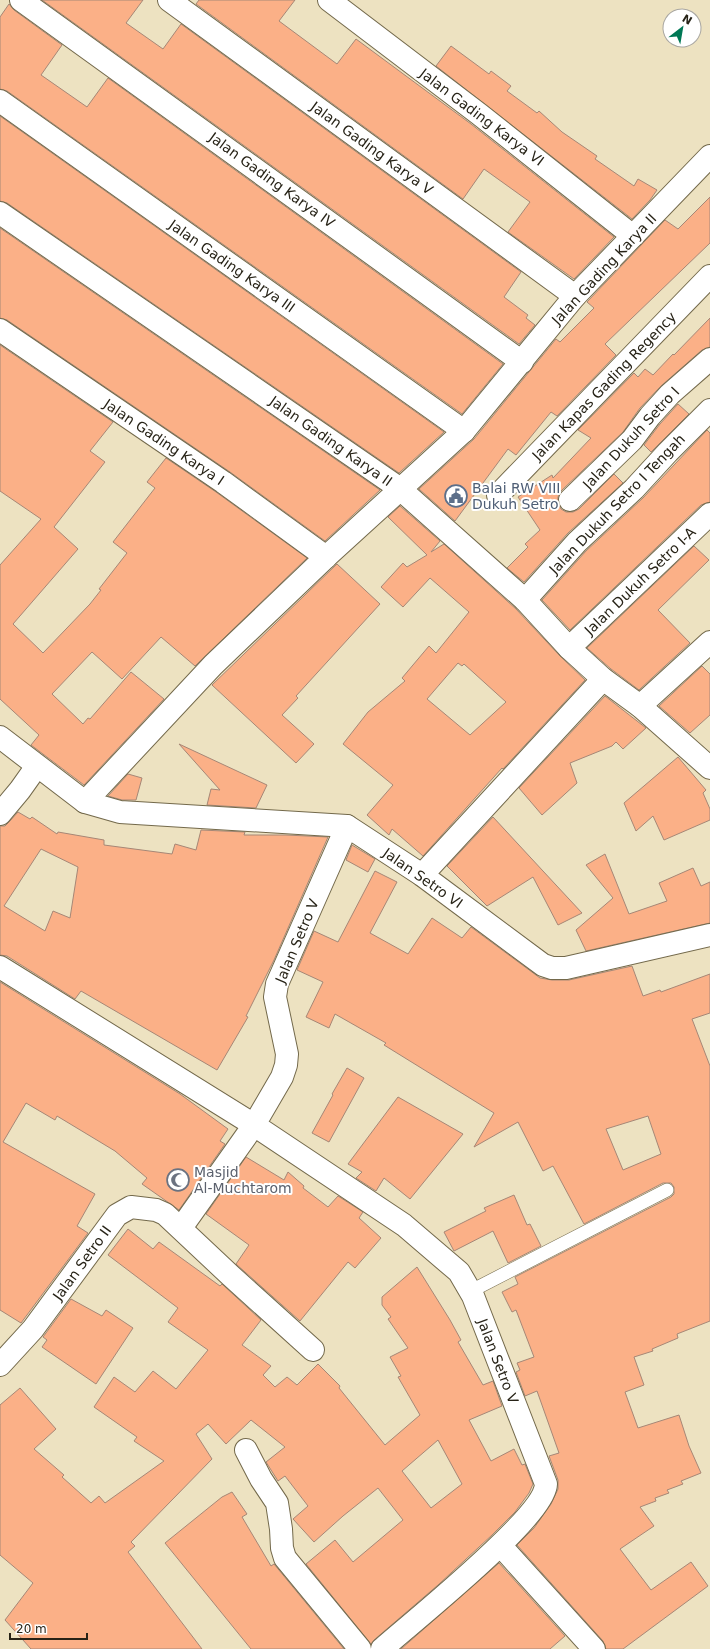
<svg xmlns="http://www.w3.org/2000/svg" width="710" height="1649" viewBox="0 0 710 1649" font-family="'DejaVu Sans',sans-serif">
	<rect width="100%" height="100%" fill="#ede2c1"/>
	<g fill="#fbb087" stroke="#a68776" fill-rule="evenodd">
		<polygon points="42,0 143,0 126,23 163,49 181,24 521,272 504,297 528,315 526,318 535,325 519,344"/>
		<polygon points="199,0 295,0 279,21 337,64 356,39 471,124 614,237 574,279 508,232 530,202 484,169 463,199 196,4"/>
		<polygon points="9,4 14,10 62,45 41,75 87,107 108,78 503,364 462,414 7,91 0,89 0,17"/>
		<polygon points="451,46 489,74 491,71 511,86 507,91 537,113 539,111 562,132 597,156 595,159 634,186 638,179 657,190 650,200 632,219 436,66"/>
		<polygon points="0,116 444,432 399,473 7,203 0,201"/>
		<polygon points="710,197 710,243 605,344 616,355 557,416 551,412 516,455 508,449 455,521 419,489 474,439 556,339 560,342 594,308 587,302 665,220 678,229"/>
		<polygon points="0,228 380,490 325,541 230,472 7,320 0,318"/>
		<polygon points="710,318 710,347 702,350 661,386 640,408 623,432 561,491 558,497 558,503 561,509 566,512 573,512 579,509 614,474 623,483 568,533 524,582 507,568 528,547 525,544 540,530 518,497 552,475 553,478 591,438 578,430 634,373 638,377 645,369 653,375 673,354 674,355"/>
		<polygon points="0,345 113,422 90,451 105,462 54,527 78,549 13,624 43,653 90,604 101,590 99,589 127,553 113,542 155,488 147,482 166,458 216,492 307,558 195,666 161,637 122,679 92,652 52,694 83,724 88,718 90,719 131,672 164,699 84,785 31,745 39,735 0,699 0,565 41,519 0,491"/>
		<polygon points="678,404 689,414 651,452 644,445 660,424"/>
		<polygon points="707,430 710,433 710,502 701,505 570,630 542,600 586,551 643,498"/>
		<path d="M400,506L440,541L431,552L444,544L516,609L560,656L585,680L503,769L502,768L423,856L392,829L389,835L367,815L393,785L343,744L368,712L405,681L402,678L429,646L436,653L469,612L430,578L403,607L381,587L403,563L407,567L427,555L388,517ZM458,663L462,666L464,664L506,702L470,735L427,699Z"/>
		<polygon points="694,546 709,560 658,610 690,643 639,690 611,669 587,648"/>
		<polygon points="337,564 380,604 296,696 298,698 282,715 314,744 296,763 212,685"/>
		<polygon points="702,666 710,674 710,715 690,733 659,706"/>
		<polygon points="605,696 646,728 623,749 616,742 612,746 570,763 577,783 542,815 519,788"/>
		<polygon points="179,744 267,785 256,808 207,805 211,789 220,790"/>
		<polygon points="678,757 706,790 703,793 710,809 710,820 664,840 653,816 636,831 624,803"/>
		<polygon points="128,774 142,778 136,800 122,800 108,796"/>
		<path d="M18,812L30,819L32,817L57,834L58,832L104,840V845L172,854L175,844L196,850L201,830L245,832L244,835H286L328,837L274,960L246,1016L248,1017L217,1070L81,991L75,999L7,956L0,955V826H5L9,822ZM41,849L78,867L70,918L53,911L45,931L4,906Z"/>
		<polygon points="493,817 543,871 582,913 558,925 533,877 487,906 447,866"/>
		<polygon points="352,845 375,859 368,872 346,860"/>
		<polygon points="605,854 629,914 667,901 659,883 693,868 701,886 710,882 710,923 586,951 576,930 613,898 586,865"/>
		<path d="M375,871L397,882L370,933L408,954L432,918L462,938L471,927L540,978L552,980H569L632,966L643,996L660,990L661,992L710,974V1013L692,1019L710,1066V1321L677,1334L678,1338L652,1349L653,1351L634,1357L644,1385L625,1392L638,1428L679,1415L689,1446L701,1473L681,1481L683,1484L667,1490L669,1493L655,1498L656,1501L640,1507L654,1526L620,1549L651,1590L691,1562L708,1586L623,1649H606L603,1641L517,1545L534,1528L551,1504L558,1489V1480L549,1456L559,1453L537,1391L525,1396L516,1372L520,1370L517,1363L534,1357L516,1310L512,1312L502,1292L518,1284L515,1277L671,1197L674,1194V1187L671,1183H663L584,1224L553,1166L543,1171L518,1122L474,1147L494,1113L384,1045L386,1043L335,1014L329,1028L306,1017L323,982L297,970L314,931L338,942ZM648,1116L661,1154L623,1170L606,1129Z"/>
		<polygon points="0,982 180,1094 228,1129 220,1141 225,1144 179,1210 142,1184 147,1178 115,1151 57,1116 55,1120 26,1103 3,1142 95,1194 77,1226 88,1233 21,1323 0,1310"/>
		<polygon points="347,1068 364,1078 329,1142 312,1133 333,1095 332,1094"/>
		<polygon points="398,1097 463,1134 410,1199 384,1178 376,1191 356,1178 362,1172 348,1164"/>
		<polygon points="246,1157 284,1180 288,1172 304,1186 303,1188 328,1207 338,1196 363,1212 359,1218 381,1238 355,1268 348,1262 300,1321 236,1264 249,1245 206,1214"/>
		<polygon points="514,1195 527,1225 530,1224 541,1246 508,1263 493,1231 454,1251 444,1232 486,1211 484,1208"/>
		<path d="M128,1229L153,1249L159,1242L220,1286L222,1284L261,1320L242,1345L271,1366L263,1375L275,1387L287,1377L297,1385L318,1364L340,1386L339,1388L385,1445L420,1415L398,1377L401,1376L390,1357L408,1348L388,1319L391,1317L382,1305V1297L417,1267L450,1320L461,1340L458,1342L483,1385L493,1381L502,1406L469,1420L491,1461L514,1449L522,1465L525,1464L533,1484L529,1493L515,1512L492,1535L438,1585L374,1640L371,1644L306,1564L335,1540L353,1562L403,1520L378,1488L343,1516L314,1542L293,1519L308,1506L285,1476L278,1481L266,1462L285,1447L251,1420L226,1444L208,1424L196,1434L212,1459L131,1542L135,1546L128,1552L202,1649H31L5,1620L33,1583L0,1555V1405L20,1388L56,1429L34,1449L64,1475L62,1477L91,1503L99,1496L105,1503L164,1461L134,1441L137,1437L94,1407L114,1377L135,1392L153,1371L176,1389L208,1350L168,1322L178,1308L108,1255ZM438,1440L462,1484L431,1508L402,1471Z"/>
		<polygon points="71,1299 102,1316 106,1310 133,1328 96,1384 42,1347 47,1340 43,1337"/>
		<polygon points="232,1492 247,1514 242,1517 271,1566 274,1564 344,1649 251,1649 165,1543 222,1497"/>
		<polygon points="499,1563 565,1636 550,1649 401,1649"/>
	</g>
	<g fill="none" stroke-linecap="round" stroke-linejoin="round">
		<g stroke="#73694b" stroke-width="14">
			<polyline id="service" points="471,1291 667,1190"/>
		</g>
		<g stroke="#73694b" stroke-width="24">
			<g id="minor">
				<polyline points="21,0 522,362"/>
				<polyline points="169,0 575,296"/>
				<polyline points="329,0 479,114 633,236"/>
				<polyline points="0,101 464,431"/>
				<polyline points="0,213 399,488 525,600 569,648 603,679 640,706 710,768"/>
				<polyline points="0,330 223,482 326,557"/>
				<polyline points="498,495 710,276"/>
				<polyline points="570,500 632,440 650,416 670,394 710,359"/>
				<polyline points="525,600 577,542 634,489 668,452 710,410"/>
				<polyline points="569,648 710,514"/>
				<polyline points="640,706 710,642"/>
				<polyline points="0,737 85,802 120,812 347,826 422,875 543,965 552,968 566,968 710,935"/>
				<polyline points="85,802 213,665 326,557 464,431 575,296 710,156"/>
				<polyline points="0,814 20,790 37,766"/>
				<path d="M347,826L277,984L275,997L287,1054L286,1065L282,1077L254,1125L404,1225L459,1272L473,1296L546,1484C545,1517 411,1623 382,1649"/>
				<polyline points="422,875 603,679"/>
				<polyline points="0,967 254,1125 181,1228"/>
				<polyline points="0,1365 33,1329 117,1215 131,1207 156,1210 165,1214 231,1276 313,1350"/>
				<polyline points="246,1450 261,1479 277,1503 281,1529 282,1548 285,1558 360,1649"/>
				<polyline points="501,1546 594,1649"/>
			</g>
		</g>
		<use href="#service" stroke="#fff" stroke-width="13"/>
		<use href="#minor" stroke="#fff" stroke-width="22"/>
	</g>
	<defs>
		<g id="civic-ring" transform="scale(1.15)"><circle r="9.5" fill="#fff" stroke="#5c6f8a" stroke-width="1.5"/><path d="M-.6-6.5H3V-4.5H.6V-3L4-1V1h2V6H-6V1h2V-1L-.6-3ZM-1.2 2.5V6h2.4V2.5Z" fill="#5c6f8a"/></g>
		<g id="mosque-ring" transform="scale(1.15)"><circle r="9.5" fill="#fff" stroke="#6b7280" stroke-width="1.5"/><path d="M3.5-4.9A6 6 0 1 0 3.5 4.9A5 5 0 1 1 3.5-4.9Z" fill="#6b7280"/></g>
	</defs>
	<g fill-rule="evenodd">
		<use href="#civic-ring" x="456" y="496"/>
		<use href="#mosque-ring" x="178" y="1180"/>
	</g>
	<g text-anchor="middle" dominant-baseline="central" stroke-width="4" stroke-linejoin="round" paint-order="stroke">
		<g font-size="14" fill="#272317" stroke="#fff">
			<text transform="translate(482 117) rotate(37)">Jalan Gading Karya VI</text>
			<text transform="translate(372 148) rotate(36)">Jalan Gading Karya V</text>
			<text transform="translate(272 180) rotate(36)">Jalan Gading Karya IV</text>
			<text transform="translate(232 266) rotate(35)">Jalan Gading Karya III</text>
			<text transform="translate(604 269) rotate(-47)">Jalan Gading Karya II</text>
			<text transform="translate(604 386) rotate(-46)">Jalan Kapas Gading Regency</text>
			<text transform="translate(631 438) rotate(-47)">Jalan Dukuh Setro I</text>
			<text transform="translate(331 441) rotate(35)">Jalan Gading Karya II</text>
			<text transform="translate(164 442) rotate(34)">Jalan Gading Karya I</text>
			<text transform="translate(617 504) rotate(-46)">Jalan Dukuh Setro I Tengah</text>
			<text transform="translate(640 581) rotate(-44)">Jalan Dukuh Setro I-A</text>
			<text transform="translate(423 878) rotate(35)">Jalan Setro VI</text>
			<text transform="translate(297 941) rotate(-67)">Jalan Setro V</text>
			<text transform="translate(82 1263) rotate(-54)">Jalan Setro II</text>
			<text transform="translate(498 1361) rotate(69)">Jalan Setro V</text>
		</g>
		<g font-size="14" fill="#4e5e75" stroke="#fff" text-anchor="start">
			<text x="472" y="488">Balai RW VIII<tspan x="472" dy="16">Dukuh Setro</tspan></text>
		</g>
		<g font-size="14" fill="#5b616d" stroke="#fff" text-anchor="start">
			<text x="194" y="1172">Masjid<tspan x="194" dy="16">Al-Muchtarom</tspan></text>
		</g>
	</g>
	<g transform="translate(682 28) rotate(31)"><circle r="19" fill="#ffffff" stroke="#a9a7a2"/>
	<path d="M0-3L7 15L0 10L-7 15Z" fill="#007855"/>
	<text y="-6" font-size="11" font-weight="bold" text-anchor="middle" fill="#272317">N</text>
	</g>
	<path d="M10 1633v6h77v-6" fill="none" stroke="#272317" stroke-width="2"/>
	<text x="16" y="1633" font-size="12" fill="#272317" stroke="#ffffff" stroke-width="3" paint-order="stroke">20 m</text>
</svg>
